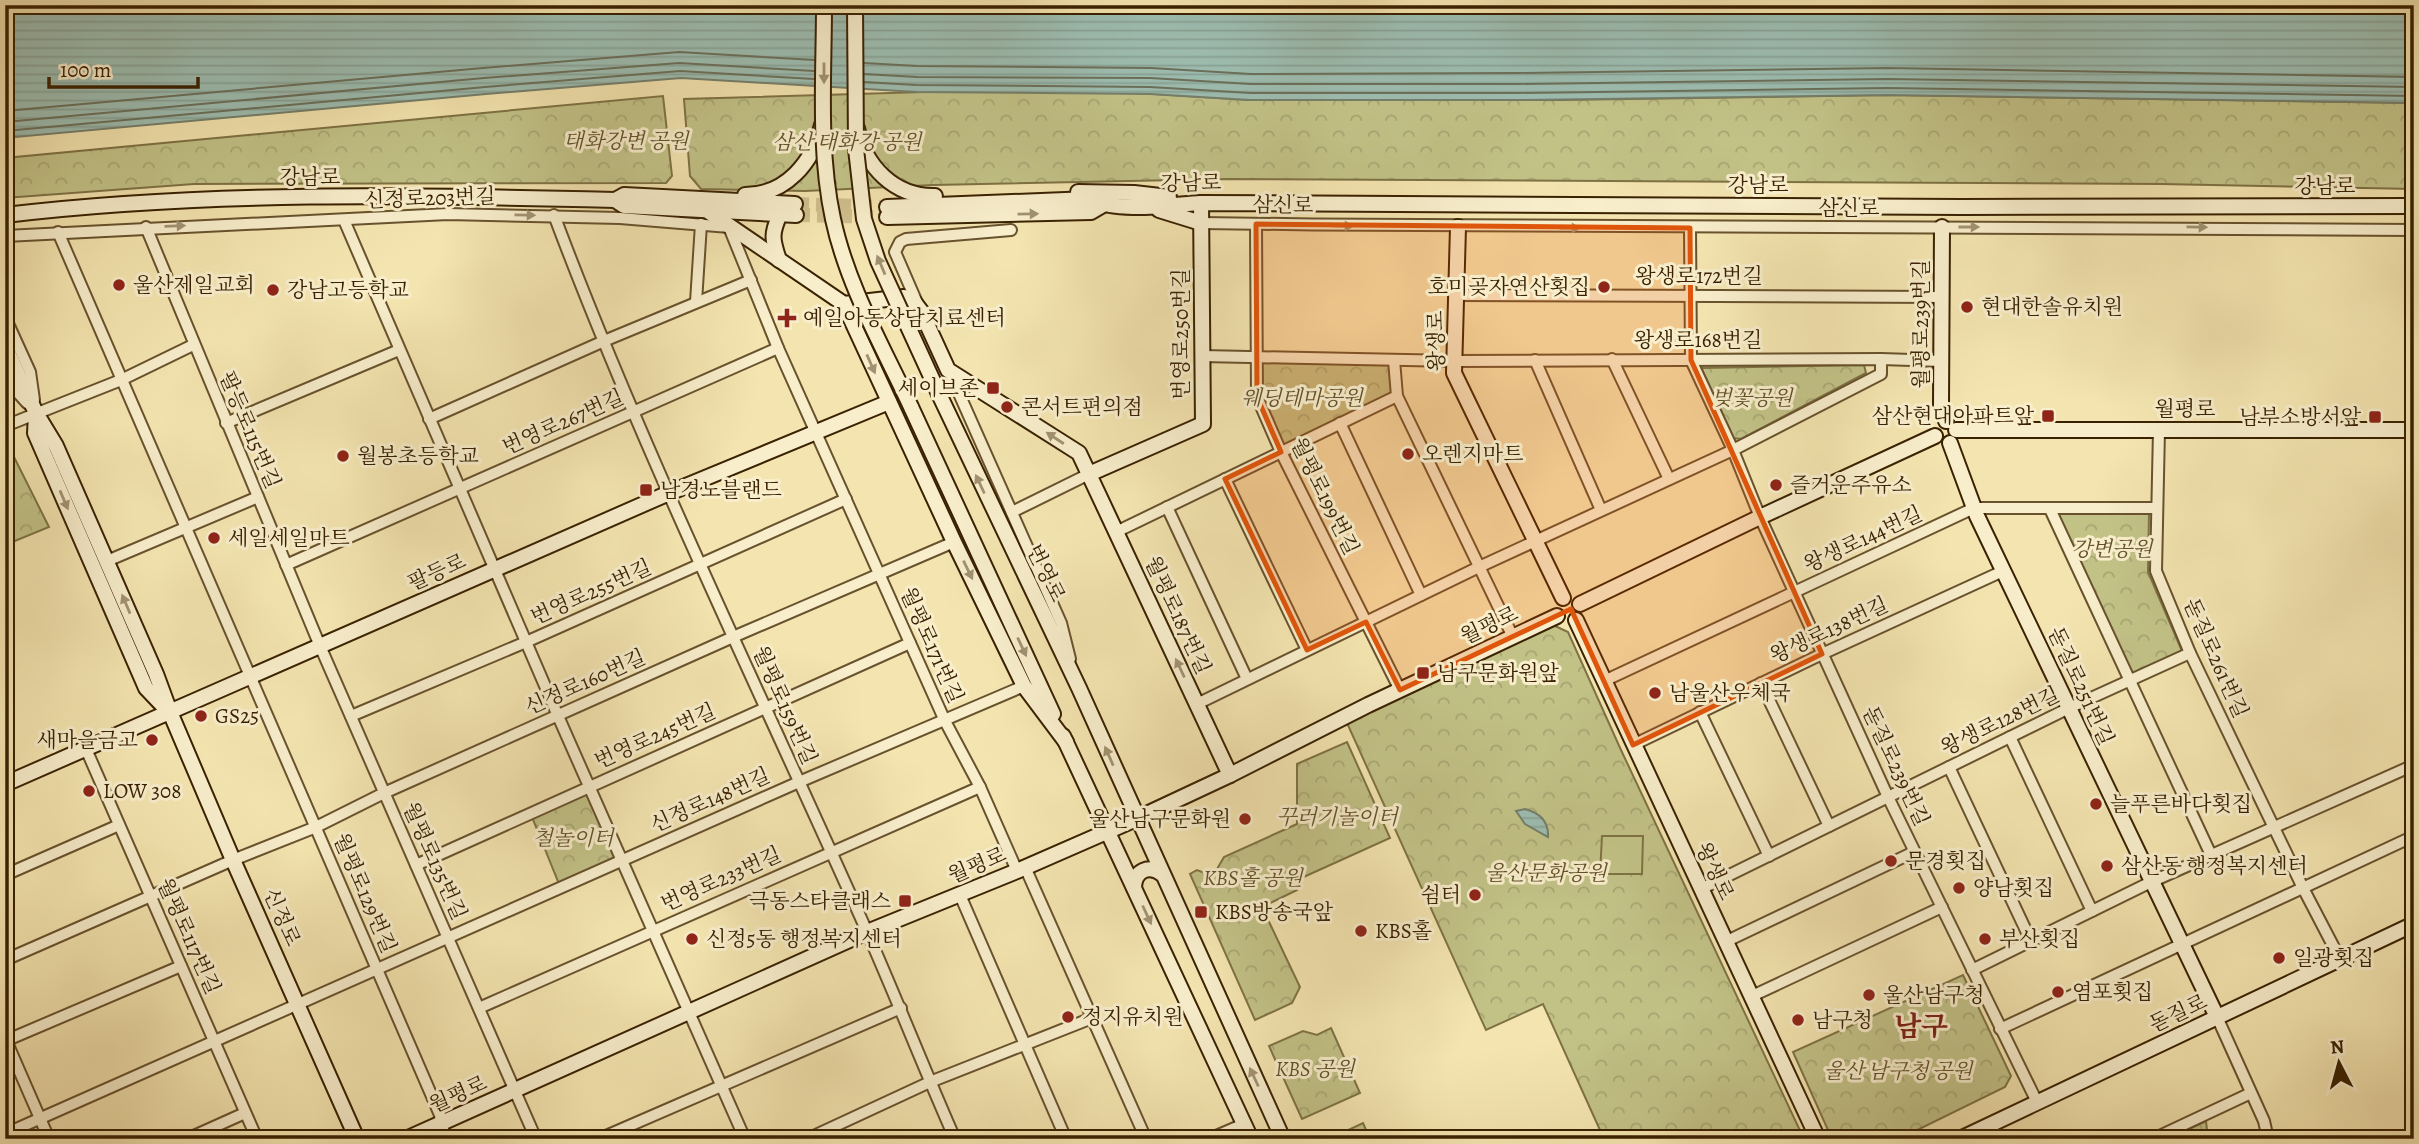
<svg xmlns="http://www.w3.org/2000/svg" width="2419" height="1144" viewBox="0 0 2419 1144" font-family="Alegreya,'Noto Serif KR',serif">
	<defs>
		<pattern id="grass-dots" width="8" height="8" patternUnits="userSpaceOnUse" patternTransform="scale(1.75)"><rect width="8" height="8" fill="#c2c287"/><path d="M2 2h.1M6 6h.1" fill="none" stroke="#a7a673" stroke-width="1.8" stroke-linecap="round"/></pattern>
		<pattern id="park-crowns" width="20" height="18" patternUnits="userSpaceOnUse" patternTransform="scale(1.75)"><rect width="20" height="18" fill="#c2c287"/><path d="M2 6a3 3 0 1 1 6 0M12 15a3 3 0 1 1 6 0" fill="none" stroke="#a7a673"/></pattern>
		<pattern id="water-rules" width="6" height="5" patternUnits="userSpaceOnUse" patternTransform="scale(1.75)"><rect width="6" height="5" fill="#9dbeb2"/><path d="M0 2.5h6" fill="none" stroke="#88a397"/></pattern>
	</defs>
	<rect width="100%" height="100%" fill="#f4e5b0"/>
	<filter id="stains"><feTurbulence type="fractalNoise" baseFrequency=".00286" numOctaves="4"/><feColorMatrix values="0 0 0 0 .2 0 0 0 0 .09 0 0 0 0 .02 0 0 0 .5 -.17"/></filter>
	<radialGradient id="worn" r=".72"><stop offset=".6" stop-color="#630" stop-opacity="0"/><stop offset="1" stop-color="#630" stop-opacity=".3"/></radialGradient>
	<polygon fill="url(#grass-dots)" stroke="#7e7244" stroke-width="2" points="1363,1123 1370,1139 1329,1139"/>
	<g fill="url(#park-crowns)" stroke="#7e7244" stroke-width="2">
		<polygon points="1057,88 1250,100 1561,100 1888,95 2414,103 2414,189 2161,184 1229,179 933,185 805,191 701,189 690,176 684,99"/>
		<polygon points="663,96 672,176 666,183 194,184 5,198 5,158"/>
		<polygon points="1256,357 1394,360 1397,396 1281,452 1257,397"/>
		<polygon points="1864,365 1866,373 1741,439 1733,438 1701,368"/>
		<polygon points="10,449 49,527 5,545 5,451"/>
		<polygon points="2057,512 2149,514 2148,572 2182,651 2131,675"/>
		<polygon points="1553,625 1568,632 1621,750 1804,1139 1604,1139 1543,1004 1486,1030 1347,723"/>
		<polygon points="1347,742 1390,838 1297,880 1297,890 1262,907 1300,987 1292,1003 1255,1020 1190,874 1197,870 1207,874 1217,869 1224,857 1297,824 1297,764"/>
		<polygon points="587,792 615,859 559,884 532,817"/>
		<polygon points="1963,975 2011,1076 2005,1087 1899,1139 1832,1139 1793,1052"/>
		<polygon points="1331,1028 1360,1093 1302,1119 1269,1046 1303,1031 1317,1035"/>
		<polygon points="2206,1121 2208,1139 2168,1139"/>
	</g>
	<polygon fill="#c2c287" stroke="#7e7244" stroke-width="2" points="1602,836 1643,836 1642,874 1600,874"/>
	<g fill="url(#water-rules)" stroke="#757f6b" stroke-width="2">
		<polygon points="5,5 2414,5 2414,103 1888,95 1516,100 1250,100 1150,94 916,92 681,78 486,94 5,138"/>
		<path d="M1525,809C1540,813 1549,821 1548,837L1525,824L1516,811Z"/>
	</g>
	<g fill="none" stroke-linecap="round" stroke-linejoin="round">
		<g stroke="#6b705a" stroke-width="2">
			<polyline points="864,63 917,66 1151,68 1251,74 1516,73 1888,68 2414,77"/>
			<polyline points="864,74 917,77 1150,78 1251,84 1516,84 1888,79 2414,87"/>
			<polyline points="864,82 916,85 1150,87 1251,93 1516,93 1888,88 2414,96"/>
			<polyline points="5,111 483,68 679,52 815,60"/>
			<polyline points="5,122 484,78 679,63 814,71"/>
			<polyline points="5,131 485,87 680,71 814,79"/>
		</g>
		<g stroke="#cfbe8d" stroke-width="14" stroke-dasharray="14 7" stroke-linecap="butt">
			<polyline points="795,204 887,207"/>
			<polyline points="796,215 887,217"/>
		</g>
		<g stroke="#68522d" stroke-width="14">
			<g id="street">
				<path d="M554,215C646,460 762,695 868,934C898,1002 925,1071 955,1139"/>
				<polyline points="344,220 558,716 745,1139"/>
				<path d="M1201,223C1605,229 2009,224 2414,230"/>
				<polyline points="1256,224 1257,397 1281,452 1400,690"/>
				<polyline points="146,227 320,646 536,1139"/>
				<polyline points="1690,228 1691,360 1733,450 1760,517 1888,797 2037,1102"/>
				<polyline points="58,232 440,1115 441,1125 447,1139"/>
				<polyline points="5,236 448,214 620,218 729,227 778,348 945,721 980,787 1017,871"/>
				<polyline points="1456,295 1942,297"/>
				<polyline points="696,302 701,224"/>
				<polyline points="918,305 895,252 900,242 906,239 1011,230"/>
				<polyline points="5,317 30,372 34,400"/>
				<polyline points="1202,356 1455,361 1881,359 1942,361"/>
				<polyline points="1612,359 1669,479"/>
				<polyline points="1394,360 1397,396 1513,637"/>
				<polyline points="1535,360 1601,510"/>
				<polyline points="949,371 1061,623 1070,659"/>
				<polyline points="5,373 10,384 27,403"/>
				<polyline points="429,419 604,341 751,280"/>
				<polyline points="226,423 399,350"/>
				<polyline points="1340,423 1421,595"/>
				<polyline points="5,426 121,380 193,345"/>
				<polyline points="2159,430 2156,571 2190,653 2303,888 2340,959"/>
				<polyline points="1225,479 1307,650"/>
				<polyline points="1167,507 1247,679"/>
				<polyline points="2050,509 2211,855"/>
				<polyline points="1012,512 1089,474"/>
				<polyline points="1116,532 1397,396"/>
				<polyline points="107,561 258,497"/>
				<polyline points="286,565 778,348"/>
				<polyline points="1604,681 1974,508 2156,508"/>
				<polyline points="1761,683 1829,826"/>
				<polyline points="1197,704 1479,567 1733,450 1881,374 1881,359"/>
				<polyline points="1700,712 1769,856"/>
				<polyline points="351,716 526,642 846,499"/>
				<polyline points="2010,737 2092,911"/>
				<polyline points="1633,745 1822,654 2003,571"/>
				<polyline points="86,749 257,1139"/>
				<polyline points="1949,767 2031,941"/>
				<polyline points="416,865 910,643"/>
				<polyline points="1025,867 1146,1139"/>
				<polyline points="5,875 119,825"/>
				<polyline points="1701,889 2069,708 2190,653"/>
				<polyline points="960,895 1066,1139"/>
				<polyline points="1725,942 1914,852"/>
				<polyline points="5,960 233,860 316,827 384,793 733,637 954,542"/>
				<polyline points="1972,970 2151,882 2414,765"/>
				<polyline points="1750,997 1942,907"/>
				<polyline points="479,1008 980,787"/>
				<polyline points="2217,1017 2264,1121 2268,1139"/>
				<polyline points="2000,1029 2414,836"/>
				<polyline points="5,1038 49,1139"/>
				<polyline points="5,1041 181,966"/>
				<polyline points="5,1134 799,782 1024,686"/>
				<polyline points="187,1139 245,1113"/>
				<polyline points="599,1139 901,1008"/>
				<polyline points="807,1139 930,1082 1092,1018"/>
				<polyline points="1209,1139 1244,1124"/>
				<polyline points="2153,1139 2251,1093"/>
			</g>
		</g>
		<g stroke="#392101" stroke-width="18">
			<g id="secondary">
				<path d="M857,128C865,167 895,197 935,196"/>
				<polyline points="1078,192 1134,193 1169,197"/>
				<path d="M745,195C786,195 813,162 822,125"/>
				<polyline points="615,200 624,206 796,215"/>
				<path d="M887,207L1090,199C1119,213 1168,205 1201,203L1961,207L2414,206"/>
				<polyline points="1159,210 1201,223"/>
				<polyline points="709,212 844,304"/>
				<path d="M5,215C206,191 413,195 615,200L624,195L795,204"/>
				<polyline points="887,217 1091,212 1103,205"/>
				<polyline points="1458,227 1454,373 1563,598"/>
				<polyline points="1942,227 1941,406 1946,421"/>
				<path d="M779,260C772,239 771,234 780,214"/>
				<polyline points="5,346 36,413 56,446 156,674 170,712 233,860 357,1139"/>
				<polyline points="939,394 1079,688 1283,1139"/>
				<polyline points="911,407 1053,714"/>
				<polyline points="36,414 35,433 146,688 166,709"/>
				<polyline points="1956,430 2414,430"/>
				<polyline points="1950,443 1977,516 2217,1017"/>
				<polyline points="1089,474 1203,424 1201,203"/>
				<polyline points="1580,604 1760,517 1935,436"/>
				<polyline points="1576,620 1818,1139"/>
				<polyline points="1063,736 1251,1139"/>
				<polyline points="1066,742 1024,686 954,542 844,304 904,297 914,302 921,311 948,370 1079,453 1230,775"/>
				<polyline points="5,784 669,493 889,402"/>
				<path d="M1134,887C1135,871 1148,864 1162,874"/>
				<polyline points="406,1139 867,932 1017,871 1136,819 1230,775 1368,705 1557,616"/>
				<polyline points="1960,1139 2414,924"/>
			</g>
		</g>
		<use href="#street" stroke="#f8eecc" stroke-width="10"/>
		<use href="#secondary" stroke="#f8eecc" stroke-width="14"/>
		<g stroke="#392101" stroke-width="18" stroke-linecap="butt">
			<g id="secondary-bridge">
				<path d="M824,5C824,75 818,150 833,219C847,285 883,347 911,407"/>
				<polyline points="855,5 856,149 864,219 878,261 939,394"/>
			</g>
		</g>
		<use href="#secondary-bridge" stroke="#f8eecc" stroke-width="14"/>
	</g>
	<defs><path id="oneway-solid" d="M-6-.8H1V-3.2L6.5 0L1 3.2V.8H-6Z" transform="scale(1.75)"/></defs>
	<g fill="#a29271">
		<use href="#oneway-solid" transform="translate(824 73) rotate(90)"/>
		<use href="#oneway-solid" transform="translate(1028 214) rotate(-1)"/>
		<use href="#oneway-solid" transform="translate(525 215) rotate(1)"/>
		<use href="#oneway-solid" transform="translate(175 226) rotate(-2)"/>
		<use href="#oneway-solid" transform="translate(1343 226) rotate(1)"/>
		<use href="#oneway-solid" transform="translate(1969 227)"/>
		<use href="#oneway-solid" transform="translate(2197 227) rotate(1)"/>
		<use href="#oneway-solid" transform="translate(1570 228)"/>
		<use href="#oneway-solid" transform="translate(881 265) rotate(-113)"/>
		<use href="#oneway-solid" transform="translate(871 364) rotate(66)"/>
		<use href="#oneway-solid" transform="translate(1055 438) rotate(-147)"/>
		<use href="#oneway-solid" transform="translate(980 484) rotate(-115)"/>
		<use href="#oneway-solid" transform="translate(64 500) rotate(67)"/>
		<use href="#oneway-solid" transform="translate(968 570) rotate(64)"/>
		<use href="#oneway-solid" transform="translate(126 604) rotate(-113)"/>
		<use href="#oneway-solid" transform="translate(1022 647) rotate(65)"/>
		<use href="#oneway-solid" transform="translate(1180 668) rotate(-115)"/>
		<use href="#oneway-solid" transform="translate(1109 756) rotate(-114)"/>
		<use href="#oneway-solid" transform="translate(1147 915) rotate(65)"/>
		<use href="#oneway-solid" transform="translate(1254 1077) rotate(-115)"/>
	</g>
	<path fill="#df560b" fill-opacity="0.2" stroke="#df560b" stroke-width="5" stroke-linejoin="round" d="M1256,224L1690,228L1691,360L1822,654L1633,745L1571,609L1400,690L1366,622L1307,650L1225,479L1281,452L1257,397Z"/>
	<g fill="#8f2418" stroke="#f8eecc" stroke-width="2.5">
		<circle cx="119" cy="285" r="7"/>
		<circle cx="1604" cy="287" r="7"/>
		<circle cx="273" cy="290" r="7"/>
		<circle cx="1967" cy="307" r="7"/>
		<path d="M783.5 307.5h7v7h7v7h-7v7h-7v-7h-7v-7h7z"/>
		<rect x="986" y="381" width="14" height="14" rx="3.5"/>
		<circle cx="1007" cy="407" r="7"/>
		<rect x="2041" y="409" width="14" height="14" rx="3.5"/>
		<rect x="2368" y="410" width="14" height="14" rx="3.5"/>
		<circle cx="1408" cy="454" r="7"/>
		<circle cx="343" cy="456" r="7"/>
		<circle cx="1776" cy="485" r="7"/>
		<rect x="639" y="483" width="14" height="14" rx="3.5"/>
		<circle cx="214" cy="538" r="7"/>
		<rect x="1416" y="666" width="14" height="14" rx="3.5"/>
		<circle cx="1655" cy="693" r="7"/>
		<circle cx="201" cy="716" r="7"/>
		<circle cx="152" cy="740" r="7"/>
		<circle cx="89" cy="791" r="7"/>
		<circle cx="2096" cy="804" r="7"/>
		<circle cx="1245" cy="819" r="7"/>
		<circle cx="1891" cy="861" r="7"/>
		<circle cx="2107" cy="866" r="7"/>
		<circle cx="1959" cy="888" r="7"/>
		<circle cx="1475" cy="895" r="7"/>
		<rect x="898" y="894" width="14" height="14" rx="3.5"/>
		<rect x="1194" y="905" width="14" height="14" rx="3.5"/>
		<circle cx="1361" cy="931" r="7"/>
		<circle cx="692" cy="939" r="7"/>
		<circle cx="1985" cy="939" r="7"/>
		<circle cx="2279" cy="958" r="7"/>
		<circle cx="2058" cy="992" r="7"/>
		<circle cx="1869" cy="995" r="7"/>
		<circle cx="1068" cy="1017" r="7"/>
		<circle cx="1798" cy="1020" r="7"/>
	</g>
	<g text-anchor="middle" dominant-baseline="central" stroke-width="6" stroke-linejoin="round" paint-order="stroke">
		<g font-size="21" font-style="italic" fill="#625129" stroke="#f8eecc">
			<text x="626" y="141">태화강변 공원</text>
			<text x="847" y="142">삼산 태화강 공원</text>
			<text x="1302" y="398">웨딩테마공원</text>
			<text x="1752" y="398">벚꽃공원</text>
			<text x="2112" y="549">강변공원</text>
			<text x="1337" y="817">꾸러기놀이터</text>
			<text x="573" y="838">철놀이터</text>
			<text x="1546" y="873">울산문화공원</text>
			<text x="1253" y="878">KBS홀 공원</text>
			<text x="1315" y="1069">KBS 공원</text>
			<text x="1898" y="1071">울산 남구청 공원</text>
		</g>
		<g font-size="21" fill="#392101" stroke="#f8eecc">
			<text x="310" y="177">강남로</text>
			<text transform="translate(1191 183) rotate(-1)">강남로</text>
			<text x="1758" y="185">강남로</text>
			<text x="2325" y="186">강남로</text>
			<text transform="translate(430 198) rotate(-2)">신정로203번길</text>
			<text transform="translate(1283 205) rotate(1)">삼신로</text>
			<text x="1849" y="208">삼신로</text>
			<text x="1699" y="276">왕생로172번길</text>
			<text transform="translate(1921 324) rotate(-90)">월평로239번길</text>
			<text transform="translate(1181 334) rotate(-90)">번영로250번길</text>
			<text x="1698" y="340">왕생로168번길</text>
			<text transform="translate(1436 341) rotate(-91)">왕생로</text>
			<text x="2185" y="409">월평로</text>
			<text transform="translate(563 422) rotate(-24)">번영로267번길</text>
			<text transform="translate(250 430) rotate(67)">팔등로115번길</text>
			<text transform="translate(1325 496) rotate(64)">월평로199번길</text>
			<text transform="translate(1863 539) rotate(-25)">왕생로144번길</text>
			<text transform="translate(437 572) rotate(-24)">팔등로</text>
			<text transform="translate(1046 573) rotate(64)">번영로</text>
			<text transform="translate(591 592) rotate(-24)">번영로255번길</text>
			<text transform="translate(1178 615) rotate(65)">월평로187번길</text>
			<text transform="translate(1489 625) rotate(-25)">월평로</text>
			<text transform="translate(1829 630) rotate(-25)">왕생로138번길</text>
			<text transform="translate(932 645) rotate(66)">월평로171번길</text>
			<text transform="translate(2216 658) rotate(66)">돋질로261번길</text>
			<text transform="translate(585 682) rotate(-24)">신정로160번길</text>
			<text transform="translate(2081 686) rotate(65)">돋질로251번길</text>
			<text transform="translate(785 705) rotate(66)">월평로159번길</text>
			<text transform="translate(2000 721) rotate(-26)">왕생로128번길</text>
			<text transform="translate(655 736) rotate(-24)">번영로245번길</text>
			<text transform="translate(1896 766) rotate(65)">돋질로239번길</text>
			<text transform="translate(710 800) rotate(-24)">신정로148번길</text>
			<text transform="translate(435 861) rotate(66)">월평로135번길</text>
			<text transform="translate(977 865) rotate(-23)">월평로</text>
			<text transform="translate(1715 871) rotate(65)">왕생로</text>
			<text transform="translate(721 879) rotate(-24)">번영로233번길</text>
			<text transform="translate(365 893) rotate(67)">월평로129번길</text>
			<text transform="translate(282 917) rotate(66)">신정로</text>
			<text transform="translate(189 936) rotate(66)">월평로117번길</text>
			<text transform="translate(2178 1013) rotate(-25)">돋질로</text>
			<text transform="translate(458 1094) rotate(-24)">월평로</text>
		</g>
		<g font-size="21" fill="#392101" stroke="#f8eecc" text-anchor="start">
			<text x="133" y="285">울산제일교회</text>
			<text x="1590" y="287" text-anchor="end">호미곶자연산횟집</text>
			<text x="287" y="290">강남고등학교</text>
			<text x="1981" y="307">현대한솔유치원</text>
			<text x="803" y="318">예일아동상담치료센터</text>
			<text x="979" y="388" text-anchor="end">세이브존</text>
			<text x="1021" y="407">콘서트편의점</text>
			<text x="2034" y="416" text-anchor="end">삼산현대아파트앞</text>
			<text x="2361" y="417" text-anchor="end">남부소방서앞</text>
			<text x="1422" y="454">오렌지마트</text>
			<text x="357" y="456">월봉초등학교</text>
			<text x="1790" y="485">즐거운주유소</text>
			<text x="660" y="490">남경노블랜드</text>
			<text x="228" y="538">세일세일마트</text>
			<text x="1437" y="673">남구문화원앞</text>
			<text x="1669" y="693">남울산우체국</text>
			<text x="215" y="716">GS25</text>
			<text x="138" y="740" text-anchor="end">새마을금고</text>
			<text x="103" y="791">LOW 308</text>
			<text x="2110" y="804">늘푸른바다횟집</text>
			<text x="1231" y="819" text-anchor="end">울산남구문화원</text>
			<text x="1905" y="861">문경횟집</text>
			<text x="2121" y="866">삼산동 행정복지센터</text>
			<text x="1973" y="888">양남횟집</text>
			<text x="1461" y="895" text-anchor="end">쉼터</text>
			<text x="891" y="901" text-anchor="end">극동스타클래스</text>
			<text x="1215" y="912">KBS방송국앞</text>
			<text x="1375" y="931">KBS홀</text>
			<text x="706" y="939">신정5동 행정복지센터</text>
			<text x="1999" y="939">부산횟집</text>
			<text x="2293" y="958">일광횟집</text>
			<text x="2072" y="992">염포횟집</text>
			<text x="1883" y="995">울산남구청</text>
			<text x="1082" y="1017">정지유치원</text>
			<text x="1812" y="1020">남구청</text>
		</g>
		<g font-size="28" font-weight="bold" fill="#7a1f14" stroke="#f8eecc">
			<text x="1921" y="1027">남구</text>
		</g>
	</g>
	<rect width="2419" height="1144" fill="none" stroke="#f4e5b0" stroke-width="28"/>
	<rect x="7" y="7" width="2405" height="1130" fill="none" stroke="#392101" stroke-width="3.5"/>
	<rect x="14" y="14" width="2391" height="1116" fill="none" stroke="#392101" stroke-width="2"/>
	<g transform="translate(2339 1063) rotate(354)" stroke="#f8eecc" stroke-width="5" paint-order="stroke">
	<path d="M0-5L12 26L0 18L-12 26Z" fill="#392101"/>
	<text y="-10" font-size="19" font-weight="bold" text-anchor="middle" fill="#392101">N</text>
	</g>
	<path d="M49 77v10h149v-10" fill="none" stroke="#392101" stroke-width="3.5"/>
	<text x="60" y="77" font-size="21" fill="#392101" stroke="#f8eecc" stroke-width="5" paint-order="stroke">100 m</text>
	<rect width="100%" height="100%" filter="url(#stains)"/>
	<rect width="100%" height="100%" fill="url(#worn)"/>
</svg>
